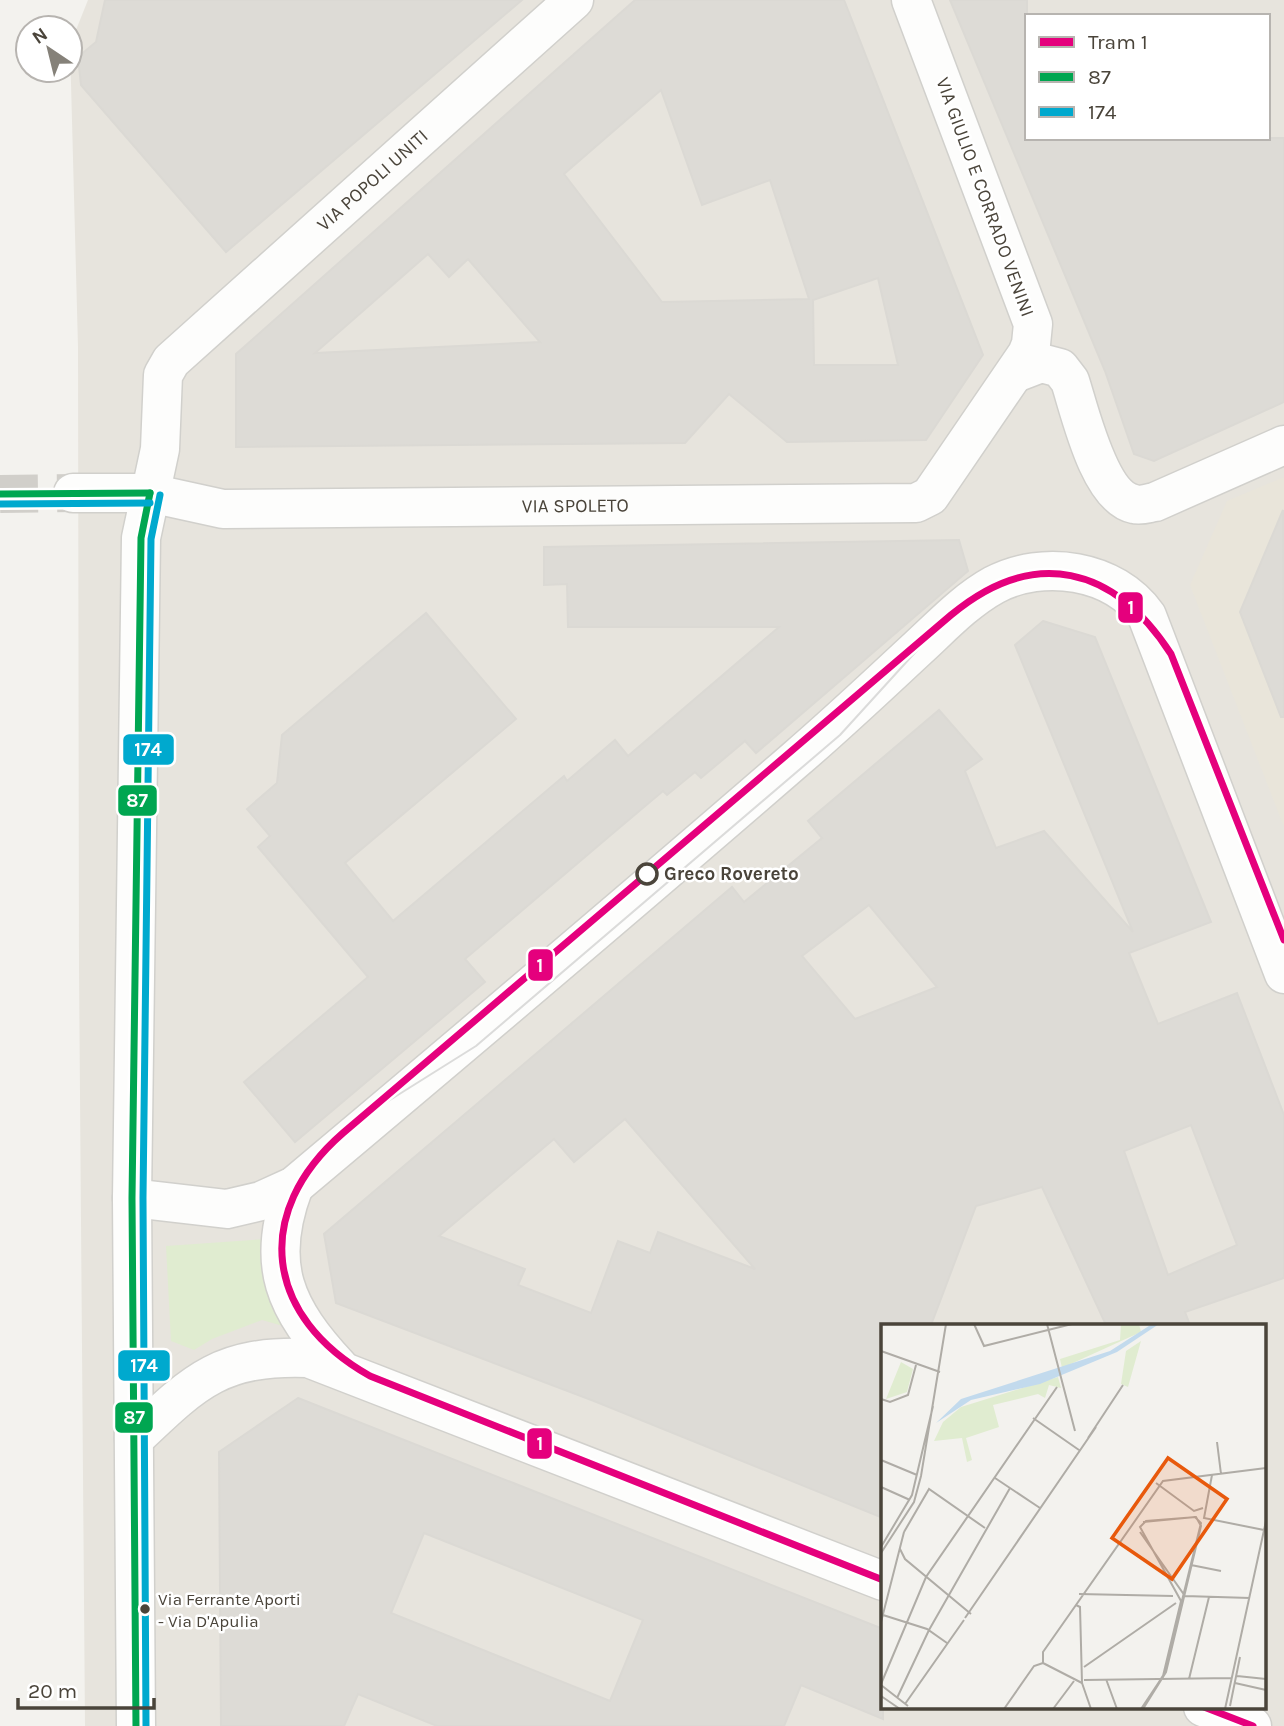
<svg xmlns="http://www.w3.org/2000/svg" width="1284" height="1726" viewBox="0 0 1284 1726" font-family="Karla,sans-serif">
	<rect width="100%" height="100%" fill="#f3f2ee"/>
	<path fill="#e7e4dd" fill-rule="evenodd" d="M88,0H1284V1726H85L79,968L78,347L70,45ZM1027,16H1268V138H1027ZM883,1325H1265V1707H883Z"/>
	<polygon fill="#e9e5da" points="1284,477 1284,827 1190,585 1227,501"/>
	<polygon fill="#e0ecd0" points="265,1239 290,1328 262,1320 212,1339 194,1350 171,1341 166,1246"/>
	<g fill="#dddbd6" stroke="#dbd9d4" stroke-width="2" fill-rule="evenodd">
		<polygon points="105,0 522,0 226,252 81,85 78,57 96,42"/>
		<path d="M635,0H844L983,355L926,440L787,442L729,394L685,443L236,447V354ZM661,90L702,205L770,180L809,299L662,302L564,174ZM428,254L449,277L468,259L540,342L315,353ZM878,278L898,365H814L813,300Z"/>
		<polygon points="950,0 1027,0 1027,138 1284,138 1284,402 1154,461 1134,454 1105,371"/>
		<polygon points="1283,510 1284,717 1281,717 1240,612"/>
		<polygon points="959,540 968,571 756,753 745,741 701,778 695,772 667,795 663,791 612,834 465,959 485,982 295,1142 244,1082 368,977 258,847 270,836 247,809 277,783 282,735 426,613 516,719 345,863 393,921 564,776 567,781 615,740 628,756 779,627 568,627 567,584 544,585 544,547"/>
		<path d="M1043,621L1095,637L1211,922L1129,953L1158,1024L1237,993L1284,1115V1278L1185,1312L1190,1325H1106L1042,1187L976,1206L931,1325H883V1518L594,1401L336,1303L324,1234L732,887L744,902L822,838L808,821L939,710L982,759L965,771L996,848L1044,831L1133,932L1015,645ZM869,905L937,987L855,1019L802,956ZM625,1119L755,1269L658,1232L650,1253L618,1241L591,1313L518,1285L525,1269L439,1236L554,1139L574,1162ZM1191,1125L1237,1245L1168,1275L1124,1151Z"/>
		<path d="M298,1398L883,1629V1719L801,1685L784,1726H437L358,1694L344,1726H221L219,1452ZM424,1533L643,1620L610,1701L391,1613Z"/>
	</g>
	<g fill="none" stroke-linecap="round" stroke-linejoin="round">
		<polyline stroke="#d1cfca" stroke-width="38" stroke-dasharray="38 19" stroke-linecap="butt" points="0,494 73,493"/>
		<g stroke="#d1d0cc" stroke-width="41">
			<g id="minor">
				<path d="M1015,373L1041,363L1060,368L1070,381C1080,412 1099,497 1134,504C1141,506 1148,503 1155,502L1284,445"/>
				<path id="s1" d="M73,493H150L223,509L916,503L930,496L1027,354L1031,344L1033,324L911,0"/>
				<path d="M294,1186C264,1265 285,1309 339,1367"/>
				<path d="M132,1198L227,1209L261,1201L294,1186C462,1045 630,903 796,759C838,723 877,686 918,648C941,627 965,601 994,585C1043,559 1114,569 1147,616L1284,974"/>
				<path d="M134,1439C195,1381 220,1355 308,1358L883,1581"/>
				<polyline points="1203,1707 1252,1726"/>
				<path id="s2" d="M136,1726L132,1198L141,538L160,449L163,375L171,361L574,0"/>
			</g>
		</g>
		<use href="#minor" stroke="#fdfdfc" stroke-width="38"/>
		<polyline stroke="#dbdbda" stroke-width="2" points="358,1120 476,1046 840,735 941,624"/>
		<g stroke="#fff" stroke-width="12">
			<g id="bus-1">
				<polyline points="0,494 150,493"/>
				<polyline points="136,1726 132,1198 141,538 150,493"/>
			</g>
		</g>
		<g stroke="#fff" stroke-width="12">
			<g id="bus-2">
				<polyline points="0,504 150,503"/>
				<polyline points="146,1726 143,1198 151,539 160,495"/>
			</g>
		</g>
		<use href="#bus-1" stroke="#00a651" stroke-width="7"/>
		<use href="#bus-2" stroke="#00a9ce" stroke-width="7"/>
		<g stroke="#fff" stroke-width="12">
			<g id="tram-1">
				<path d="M883,1580L370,1376C265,1317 251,1213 343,1133L951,615C1034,546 1114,566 1171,654L1284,940"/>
				<polyline points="1204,1707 1253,1726"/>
			</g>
		</g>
		<use href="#tram-1" stroke="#e5007d" stroke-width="7"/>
	</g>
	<circle fill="#fff" stroke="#4a443a" stroke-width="3.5" cx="647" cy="874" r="10"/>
	<circle fill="#4a443a" stroke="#fff" stroke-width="2.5" cx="145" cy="1609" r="6"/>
	<g text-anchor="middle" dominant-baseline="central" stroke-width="5" stroke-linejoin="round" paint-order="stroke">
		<g font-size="17" fill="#4a443a" stroke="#fff" text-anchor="start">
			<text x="158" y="1599">Via Ferrante Aporti<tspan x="158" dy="22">- Via D'Apulia</tspan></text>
		</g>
		<g font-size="19" fill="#4a443a" stroke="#fff">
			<text stroke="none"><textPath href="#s2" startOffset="1640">VIA POPOLI UNITI</textPath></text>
			<text transform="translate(985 197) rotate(70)">VIA GIULIO E CORRADO VENINI</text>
			<text stroke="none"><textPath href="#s1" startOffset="504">VIA SPOLETO</textPath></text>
		</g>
		<g font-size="19" font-weight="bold" fill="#4a443a" stroke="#fff" text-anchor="start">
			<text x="664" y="874">Greco Rovereto</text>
		</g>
	</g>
	<g transform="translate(881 1324)">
		<rect width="385" height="385" fill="#f3f2ee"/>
		<path d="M240,0H258L260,8L181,44L179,35L239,16ZM260,17L247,63L240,60L245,27ZM20,38L32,45L26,68L5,75ZM177,53L180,64L168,61L164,74L157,70L112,81L118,103L85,114L91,136L86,138L81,114L53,117L62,98L80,83Z" fill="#e0ecd0"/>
		<path d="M271,0H278L236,28L159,60L90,76L55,99L80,75L229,27Z" fill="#c2daed"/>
		<path fill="none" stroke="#afaca6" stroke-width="2" d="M93,0L103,22L191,0M166,0L194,107M0,27L59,48M0,75L9,78L27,71L35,41M152,94L198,126M207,114L242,61M336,118L340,150M0,136L36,151M331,151L323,194L383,206M114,154L159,184M275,159L313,187L322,184M0,163L29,176M23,208L48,165L104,204M259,208L304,272L369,274M0,223L31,171L52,82M19,225L24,235L90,290M0,229L33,178L40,152L65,0M310,241L340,247M198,270L292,272M195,281L199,283L201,359M2,291L46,305L66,319M84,294L215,103M0,298L23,208M162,339V328L282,157L385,144M162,339L201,359M203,343L295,279M356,352L385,355M225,355L236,385M308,355L328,273M203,356L351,354M201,359L210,385M354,359L385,366M0,360L45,253L176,63M0,361L27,382M0,372L19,385M16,374L48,306L129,164M24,380L83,296M349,382L359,333M123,385L153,342L162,339M172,385L193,357M260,385L282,352L300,277L259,203L265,197L315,193L320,202L285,348L262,385M261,385L283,350L320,199L314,193L262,198M344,385L385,197"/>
		<path fill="#e8590c" fill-opacity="0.15" stroke="#e8590c" stroke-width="3.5" d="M287,134L346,175L291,255L231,214Z"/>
		<rect width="385" height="385" fill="none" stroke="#4a443a" stroke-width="3.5"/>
	</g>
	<g stroke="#fff" stroke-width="2.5">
		<rect x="1117" y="591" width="27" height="33" rx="7" fill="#e5007d"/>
		<rect x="122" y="733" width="53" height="33" rx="7" fill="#00a9ce"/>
		<rect x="117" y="784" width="41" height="33" rx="7" fill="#00a651"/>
		<rect x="527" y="948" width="27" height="34" rx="7" fill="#e5007d"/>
		<rect x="117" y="1349" width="54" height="33" rx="7" fill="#00a9ce"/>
		<rect x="114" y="1401" width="40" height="33" rx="7" fill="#00a651"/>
		<rect x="526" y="1427" width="27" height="33" rx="7" fill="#e5007d"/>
	</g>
	<g font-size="19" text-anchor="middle" font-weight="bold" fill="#fff">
		<text x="1131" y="614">1</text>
		<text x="148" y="756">174</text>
		<text x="137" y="807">87</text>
		<text x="540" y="972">1</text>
		<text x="144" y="1372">174</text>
		<text x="134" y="1424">87</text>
		<text x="540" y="1450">1</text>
	</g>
	<rect x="1025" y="14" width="245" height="126" fill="#ffffff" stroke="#b7b4b0" stroke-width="2"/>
	<rect x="1039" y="37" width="35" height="10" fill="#e5007d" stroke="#b7b4b0" stroke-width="2"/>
	<text x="1088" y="49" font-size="21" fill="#4a443a">Tram 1</text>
	<rect x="1039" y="72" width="35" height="10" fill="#00a651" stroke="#b7b4b0" stroke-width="2"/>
	<text x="1088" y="84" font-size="21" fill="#4a443a">87</text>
	<rect x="1039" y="107" width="35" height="10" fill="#00a9ce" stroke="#b7b4b0" stroke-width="2"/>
	<text x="1088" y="119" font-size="21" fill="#4a443a">174</text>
	<g transform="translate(49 49) rotate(325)"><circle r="33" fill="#ffffff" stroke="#b7b4b0" stroke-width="2"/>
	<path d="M0-5L12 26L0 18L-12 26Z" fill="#858179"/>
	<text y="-10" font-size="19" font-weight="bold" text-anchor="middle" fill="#4a443a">N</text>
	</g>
	<path d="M18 1698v10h136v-10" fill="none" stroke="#4a443a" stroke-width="3.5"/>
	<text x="28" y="1698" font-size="21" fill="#4a443a" stroke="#ffffff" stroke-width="5" paint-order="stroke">20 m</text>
</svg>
